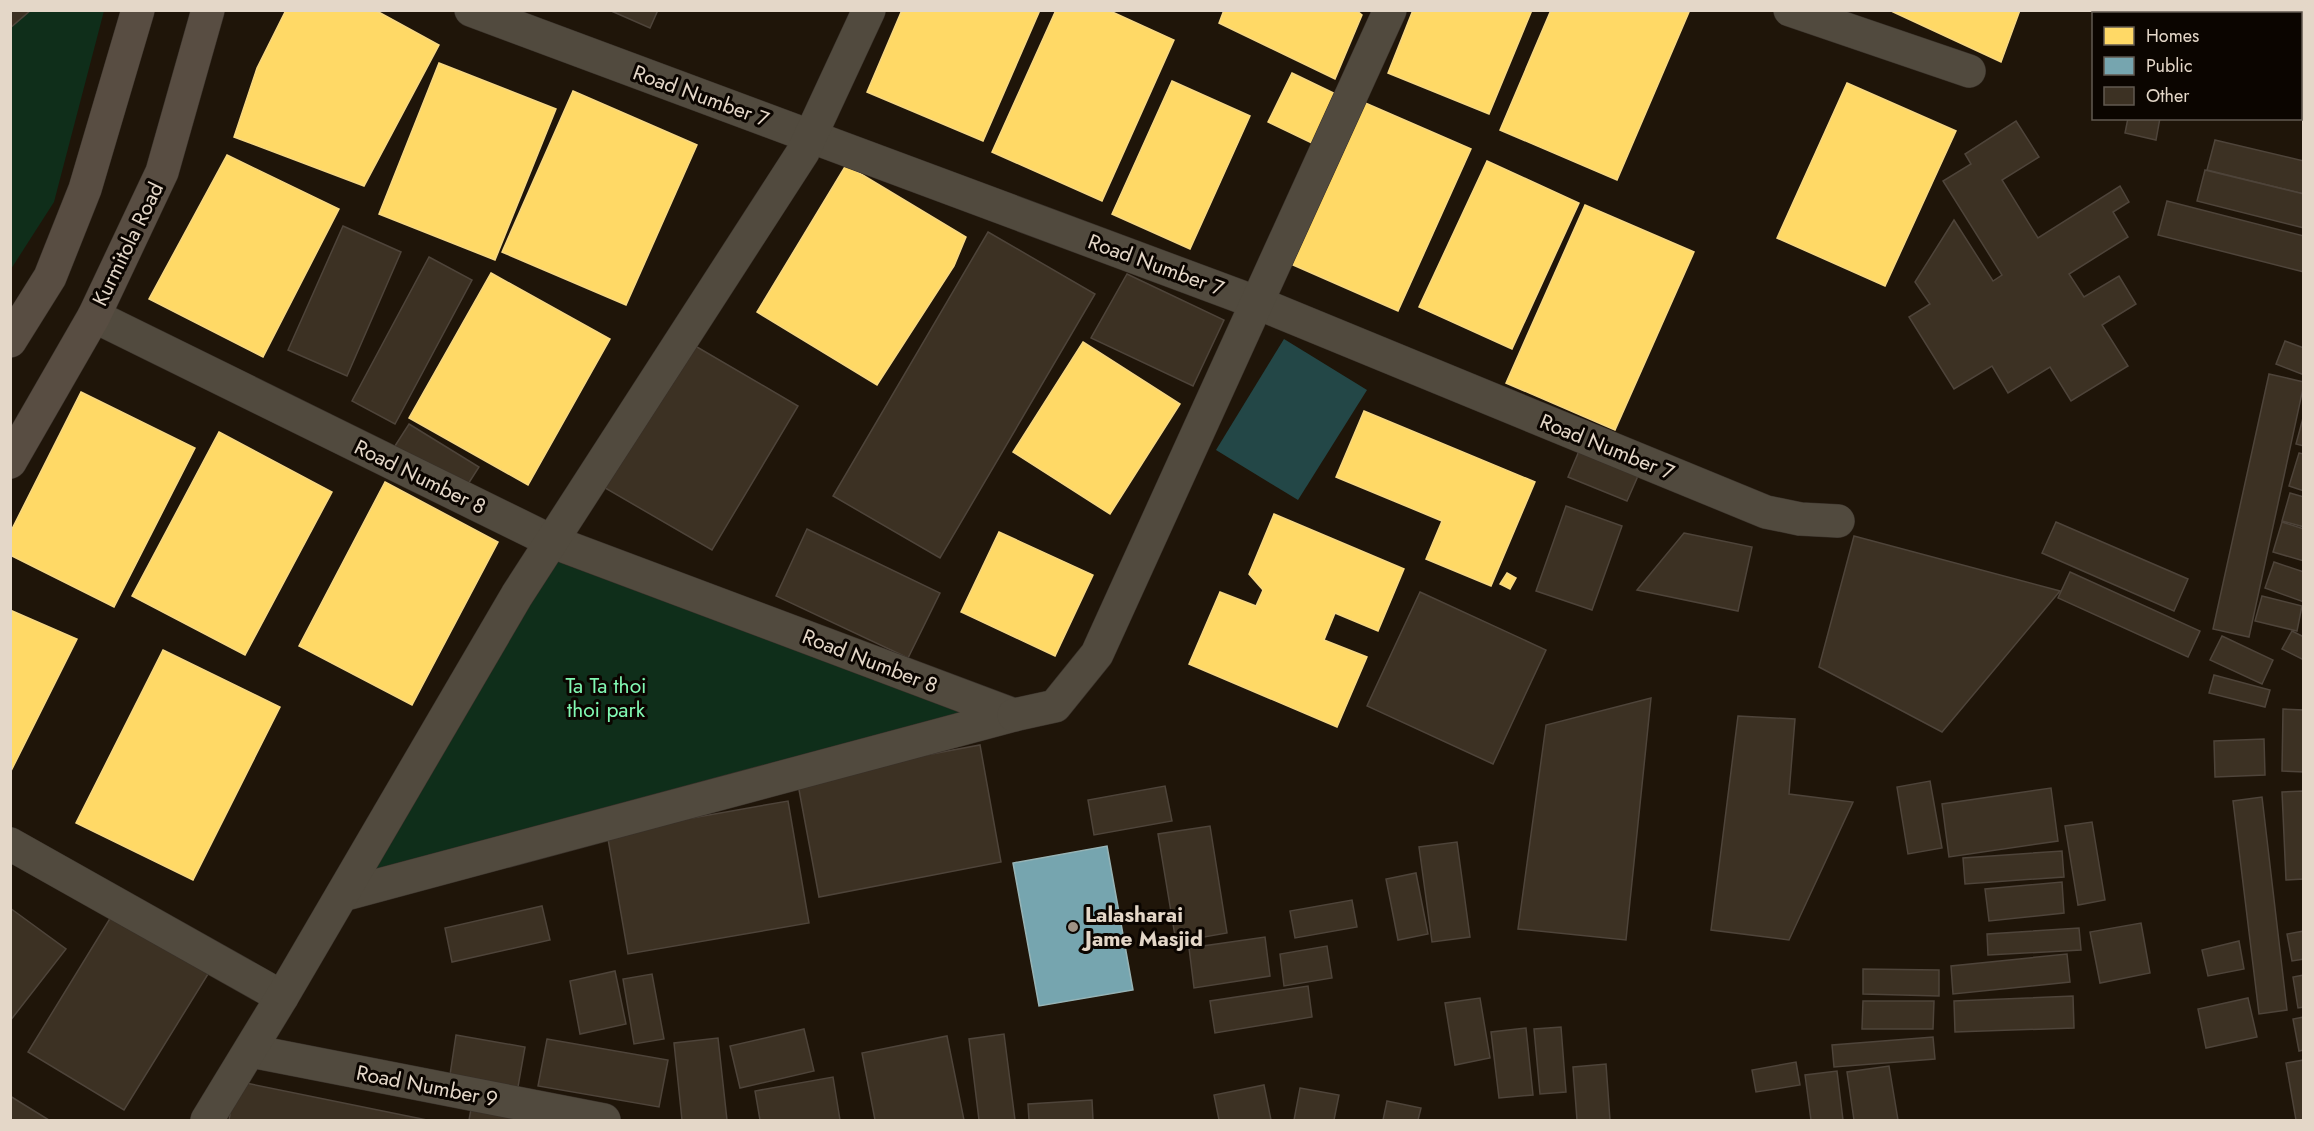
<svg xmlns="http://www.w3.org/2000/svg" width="2314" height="1131" viewBox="0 0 2314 1131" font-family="Jost,sans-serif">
	<rect width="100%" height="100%" fill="#1f1509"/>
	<g fill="#0f2e1a">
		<polygon points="11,11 104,11 54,202 11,269"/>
		<polygon points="556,561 977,715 370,875"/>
	</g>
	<polygon fill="#234747" points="1284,339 1367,390 1298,500 1216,450"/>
	<g fill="#ffd966" stroke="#f7d883" stroke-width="1.5">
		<polygon points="286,10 375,10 439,45 364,186 234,137 257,68"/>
		<polygon points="902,10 1040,10 983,141 867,92"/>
		<polygon points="1056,10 1108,10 1174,40 1102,201 992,152"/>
		<polygon points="1224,10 1356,10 1362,15 1335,79 1219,23"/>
		<polygon points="1413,10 1532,10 1489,114 1388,73"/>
		<polygon points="1551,10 1689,12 1617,180 1500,130"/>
		<polygon points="1889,10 2020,10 2001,62"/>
		<polygon points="439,63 556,109 495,260 379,214"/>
		<polygon points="1292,73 1340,96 1316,145 1268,122"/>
		<polygon points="1172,81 1250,116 1190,249 1112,214"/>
		<polygon points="1847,83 1956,131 1885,286 1777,238"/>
		<polygon points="573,91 697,145 626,305 502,252"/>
		<polygon points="1363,102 1471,149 1398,311 1291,264"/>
		<polygon points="227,155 339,209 263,357 149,299"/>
		<polygon points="1487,161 1579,203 1512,349 1419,307"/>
		<polygon points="846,165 966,237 954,266 877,385 757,312"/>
		<polygon points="1585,205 1694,252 1615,430 1506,383"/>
		<polygon points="491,273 610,339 528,485 409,418"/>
		<polygon points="1083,342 1180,404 1110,514 1013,452"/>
		<polygon points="81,392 195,448 114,607 10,555 10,533"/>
		<polygon points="1364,411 1535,482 1491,586 1426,559 1442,521 1336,477"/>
		<polygon points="219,432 332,492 245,655 132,596"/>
		<polygon points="385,482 498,542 412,705 299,646"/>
		<polygon points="1274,514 1404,569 1378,631 1335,613 1324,640 1367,657 1337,727 1189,664 1220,592 1256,606 1263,590 1249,574"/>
		<polygon points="999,532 1093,575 1055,656 961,612"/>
		<polygon points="1507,573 1516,578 1510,589 1500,584"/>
		<polygon points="10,610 77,639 10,773"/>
		<polygon points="163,650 280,707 193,880 76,823"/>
	</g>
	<polygon fill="#76a5af" stroke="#97b4b6" stroke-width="1.5" points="1107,846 1133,990 1039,1006 1013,863"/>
	<g fill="#3c3123" stroke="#4e443a" stroke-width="1.5">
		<polygon points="10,10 31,10 10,28"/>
		<polygon points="609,10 658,10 650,28"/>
		<polygon points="2101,10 2142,10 2141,14 2101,14"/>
		<rect x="2151" y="10" width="32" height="4"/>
		<polygon points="2128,118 2160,118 2156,140 2125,133"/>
		<polygon points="2016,121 2039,157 2002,180 2038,238 2120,186 2129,202 2113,212 2128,237 2069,274 2084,297 2119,276 2136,304 2102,325 2128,366 2071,401 2050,367 2008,393 1992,366 1954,389 1909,317 1930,304 1915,282 1954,220 1993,281 2002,275 1943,181 1971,164 1965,154"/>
		<polygon points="2215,140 2304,161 2304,194 2207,170"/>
		<polygon points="2205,170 2304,194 2304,228 2197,201"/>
		<polygon points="2167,201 2304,236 2304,272 2158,235"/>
		<polygon points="343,226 401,252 347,376 288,350"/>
		<polygon points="988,232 1095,294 940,558 833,496"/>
		<polygon points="429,257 472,280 395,424 352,401"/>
		<polygon points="1127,274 1224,320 1193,386 1091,338"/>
		<polygon points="685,340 798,406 712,550 600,485"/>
		<polygon points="2285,341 2304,348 2304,375 2276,364"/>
		<polygon points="2269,374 2304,382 2304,384 2249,637 2213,629"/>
		<polygon points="2303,418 2304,418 2304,446 2296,444"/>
		<polygon points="409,424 479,467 463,492 393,449"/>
		<polygon points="1579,451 1638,476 1627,501 1568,477"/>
		<polygon points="2299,453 2304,454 2304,491 2289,486"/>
		<polygon points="2290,493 2304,497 2304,527 2282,521"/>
		<polygon points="1566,506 1622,526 1592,610 1536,591"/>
		<polygon points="2056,522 2188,579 2174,611 2042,553"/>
		<polygon points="2282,522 2304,529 2304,561 2273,552"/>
		<polygon points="807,529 940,593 908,658 776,596"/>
		<polygon points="1684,533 1752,547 1738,611 1637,590"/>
		<polygon points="1854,536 2060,591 1942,732 1819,667"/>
		<polygon points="2274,562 2304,572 2304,602 2265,588"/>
		<polygon points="2070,572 2200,631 2188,657 2058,598"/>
		<polygon points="1420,592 1546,650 1493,764 1367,706"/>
		<polygon points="2262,596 2302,606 2297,631 2255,621"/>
		<polygon points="2292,631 2304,637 2304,660 2282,649"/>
		<polygon points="2222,636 2273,660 2262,684 2210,660"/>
		<polygon points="2214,675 2270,690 2265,707 2209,693"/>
		<polygon points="1651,698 1626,940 1518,929 1546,725"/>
		<polygon points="2283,709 2304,710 2304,772 2282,771"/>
		<polygon points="1738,716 1795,719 1789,794 1853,802 1789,940 1711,930"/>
		<polygon points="2264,739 2265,775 2215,777 2214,741"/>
		<polygon points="980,745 1001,862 819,897 797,779"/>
		<polygon points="1930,781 1942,848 1908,854 1897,787"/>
		<polygon points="1165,786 1172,821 1094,835 1088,800"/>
		<polygon points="2051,788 2058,841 1949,857 1942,804"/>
		<polygon points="2304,791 2304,879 2286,880 2282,792"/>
		<polygon points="2262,797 2287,1010 2259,1014 2233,801"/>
		<polygon points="788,801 809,923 628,954 607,833"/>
		<polygon points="2092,822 2105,900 2078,905 2065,826"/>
		<polygon points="1210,826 1227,933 1176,942 1158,834"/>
		<polygon points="1457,842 1470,937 1432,942 1419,847"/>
		<polygon points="2062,851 2064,877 1965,884 1963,858"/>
		<polygon points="1416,873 1428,934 1398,940 1386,879"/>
		<polygon points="2062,882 2064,913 1989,921 1985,889"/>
		<polygon points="1352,900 1357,927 1295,938 1290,911"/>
		<polygon points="542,906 550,940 452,962 445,928"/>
		<polygon points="117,907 213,966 124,1110 28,1052"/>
		<polygon points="10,908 66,949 10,1021"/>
		<polygon points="2141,923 2150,973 2100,983 2090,932"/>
		<polygon points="2079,928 2081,950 1988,955 1987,934"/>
		<polygon points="2304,931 2304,959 2292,961 2287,934"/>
		<polygon points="1265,937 1270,976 1194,988 1189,948"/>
		<polygon points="2239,941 2244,969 2208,976 2202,950"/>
		<polygon points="1327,946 1332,978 1284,986 1280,954"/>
		<polygon points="2067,954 2070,982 1953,994 1951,966"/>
		<polygon points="1863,969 1939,970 1939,996 1863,994"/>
		<polygon points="615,971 626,1024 580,1034 570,981"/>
		<polygon points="652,974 664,1039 634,1044 623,979"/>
		<polygon points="2304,975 2304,1007 2298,1008 2293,977"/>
		<polygon points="1308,986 1312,1017 1215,1033 1210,1001"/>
		<polygon points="2073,996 2074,1028 1955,1032 1954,1001"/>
		<polygon points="1480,998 1490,1058 1455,1065 1445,1003"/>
		<polygon points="2248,998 2257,1037 2206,1048 2198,1009"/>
		<polygon points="1863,1001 1934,1001 1933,1029 1862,1029"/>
		<polygon points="2304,1017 2304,1050 2299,1051 2293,1019"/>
		<polygon points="1561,1027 1566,1092 1540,1094 1534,1029"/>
		<polygon points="1526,1028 1533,1095 1499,1098 1491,1032"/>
		<polygon points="804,1029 814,1071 740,1088 730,1046"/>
		<polygon points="1004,1034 1015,1120 979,1120 969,1039"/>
		<polygon points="456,1035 525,1047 518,1087 450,1075"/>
		<polygon points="947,1036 964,1120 875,1120 862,1053"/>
		<polygon points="1933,1037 1935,1059 1834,1067 1832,1045"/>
		<polygon points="718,1038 727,1120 682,1120 674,1043"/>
		<polygon points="547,1039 668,1060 659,1107 538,1086"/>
		<polygon points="2304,1060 2304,1120 2296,1120 2286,1063"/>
		<polygon points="1796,1062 1800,1085 1756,1092 1752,1070"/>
		<polygon points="1606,1064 1610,1120 1577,1120 1573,1067"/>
		<polygon points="1889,1066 1898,1120 1854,1120 1847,1072"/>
		<polygon points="1837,1071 1843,1120 1811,1120 1805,1075"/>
		<polygon points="833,1077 840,1120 760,1120 755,1091"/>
		<polygon points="236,1081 427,1120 229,1120"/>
		<polygon points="1264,1085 1271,1120 1219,1120 1214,1095"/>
		<polygon points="1300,1088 1339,1095 1334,1120 1294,1120"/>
		<polygon points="10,1096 49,1120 10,1120"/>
		<polygon points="1092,1100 1093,1120 1029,1120 1028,1104"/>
		<polygon points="1387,1101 1421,1108 1418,1120 1383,1120"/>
		<polygon points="471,1109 531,1120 469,1120"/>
	</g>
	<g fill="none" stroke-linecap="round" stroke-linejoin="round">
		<g stroke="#39312a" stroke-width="34">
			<g id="street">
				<polyline points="471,10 1255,302 1766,512 1800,519 1838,521"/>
				<polyline points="1790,10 1969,71"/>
				<polyline points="94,316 553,542 1014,715 342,895"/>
				<polyline points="1014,715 1055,706 1097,654 1390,10"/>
				<polyline points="10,844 282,997"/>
				<polyline points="251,1051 604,1120"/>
				<polyline points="207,1120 282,997 517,595 803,152 869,10"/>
			</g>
		</g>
		<g stroke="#39312a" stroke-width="34">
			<g id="secondary">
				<polyline points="10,341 50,277 85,189 138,10"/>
				<polyline points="10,462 94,316 162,172 208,10"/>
			</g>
		</g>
		<use href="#street" stroke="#514a3e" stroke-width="33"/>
		<use href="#secondary" stroke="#584d42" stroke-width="33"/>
	</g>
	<circle fill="#9f9385" stroke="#0b0500" stroke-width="2" cx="1073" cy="927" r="6"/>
	<g text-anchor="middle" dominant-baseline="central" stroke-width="6" stroke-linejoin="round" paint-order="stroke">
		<g font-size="21" fill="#e4d7c8" stroke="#0b0500">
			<text transform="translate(701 96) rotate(20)">Road Number 7</text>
			<text transform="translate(128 244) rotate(-64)">Kurmitola Road</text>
			<text transform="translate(1156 265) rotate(20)">Road Number 7</text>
			<text transform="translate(1607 447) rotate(22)">Road Number 7</text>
			<text transform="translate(420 477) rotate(26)">Road Number 8</text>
			<text transform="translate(870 661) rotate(21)">Road Number 8</text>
			<text transform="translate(427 1086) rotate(11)">Road Number 9</text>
		</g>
		<g font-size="21" fill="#82f9b3" stroke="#0b0500">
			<text x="606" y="686">Ta Ta thoi<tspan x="606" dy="24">thoi park</tspan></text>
		</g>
		<g font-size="21" font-weight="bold" fill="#e4d7c8" stroke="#0b0500" text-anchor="start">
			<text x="1085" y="915">Lalasharai<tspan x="1085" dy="24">Jame Masjid</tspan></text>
		</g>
	</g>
	<rect width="2314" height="1131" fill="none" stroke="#e4d7c8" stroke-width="24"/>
	<rect x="2092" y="12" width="210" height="108" fill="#0b0500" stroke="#625950" stroke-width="1.5"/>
	<rect x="2104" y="27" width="30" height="18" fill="#ffd966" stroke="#625950" stroke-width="1.5"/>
	<text x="2146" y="42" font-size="18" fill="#e4d7c8">Homes</text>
	<rect x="2104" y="57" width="30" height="18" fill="#76a5af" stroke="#625950" stroke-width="1.5"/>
	<text x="2146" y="72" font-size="18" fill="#e4d7c8">Public</text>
	<rect x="2104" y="87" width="30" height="18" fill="#3c3123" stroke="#625950" stroke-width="1.5"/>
	<text x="2146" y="102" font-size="18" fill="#e4d7c8">Other</text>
</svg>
